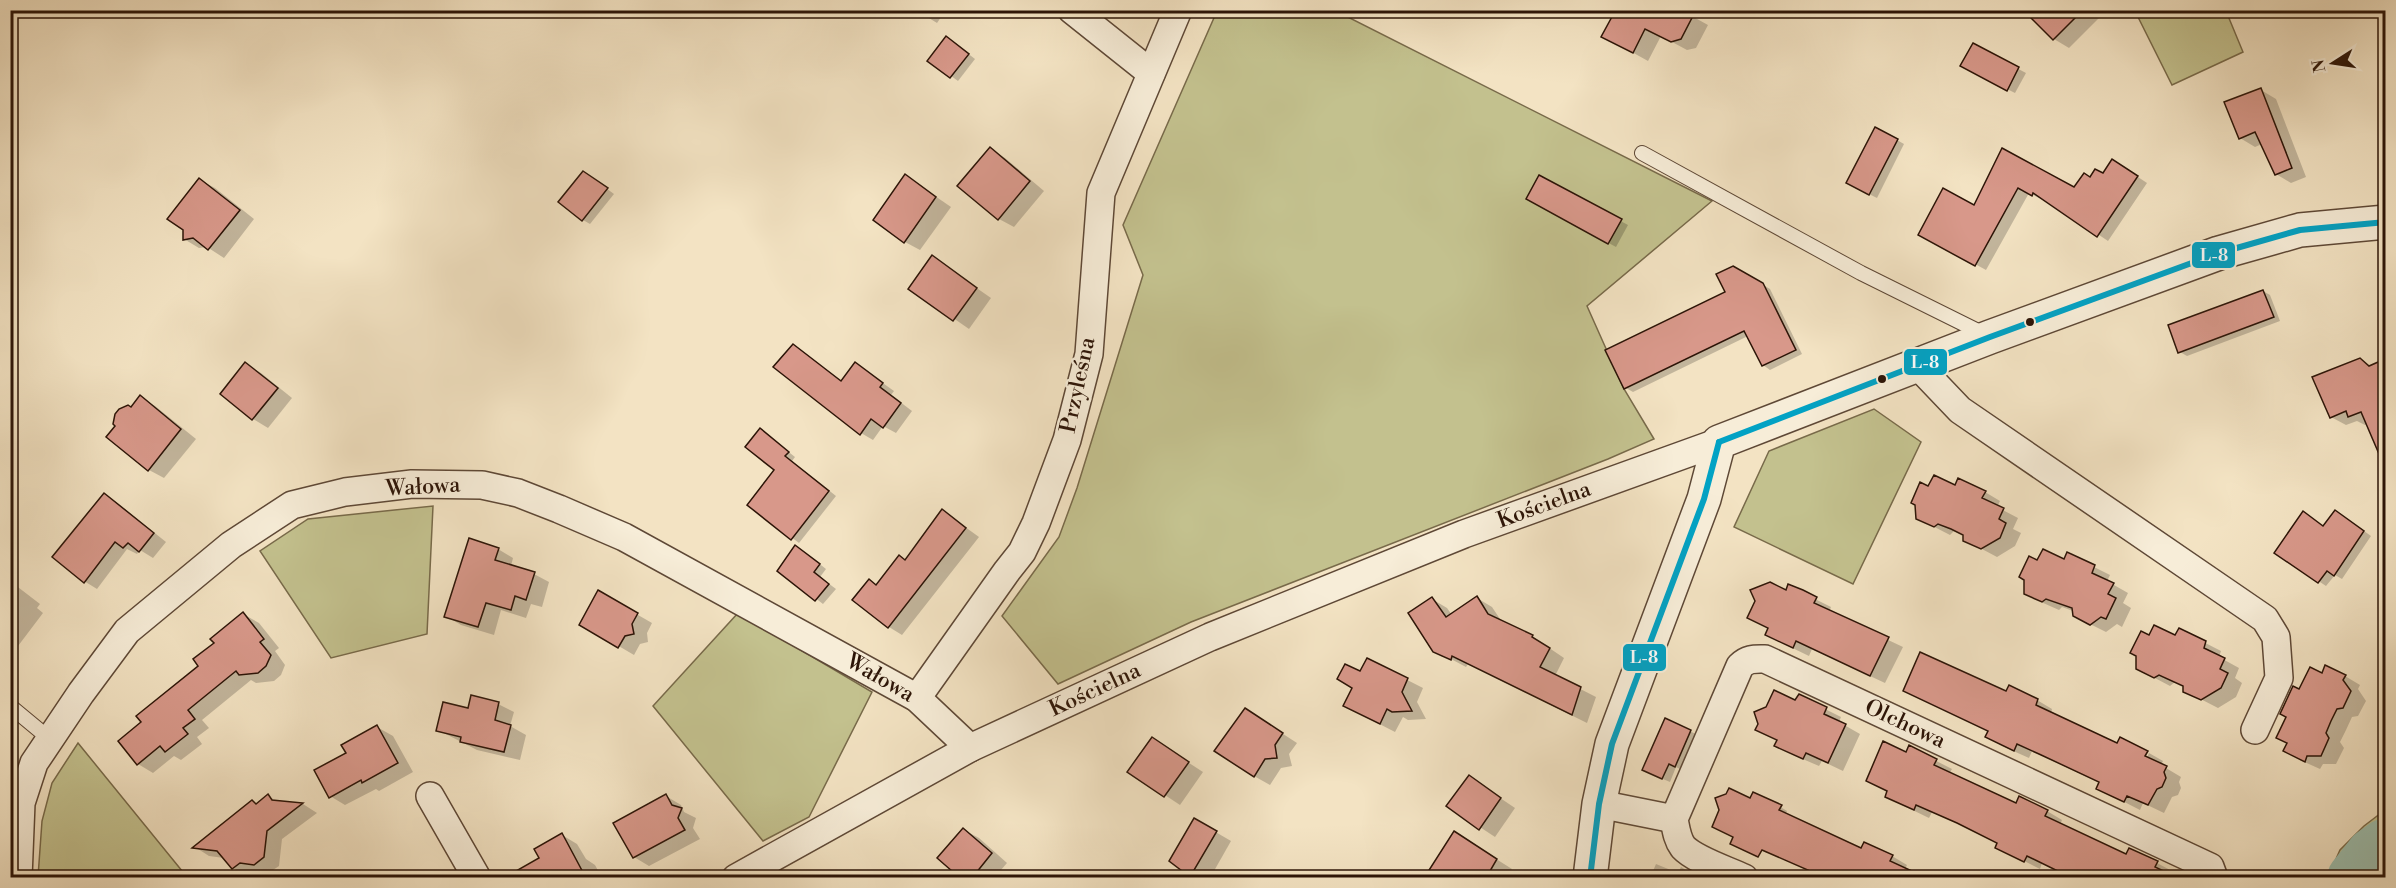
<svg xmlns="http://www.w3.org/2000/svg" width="2396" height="888" viewBox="0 0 2396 888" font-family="'Libre Bodoni',serif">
	<rect width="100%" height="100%" fill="#f3e3c3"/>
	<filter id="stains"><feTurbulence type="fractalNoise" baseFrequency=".00333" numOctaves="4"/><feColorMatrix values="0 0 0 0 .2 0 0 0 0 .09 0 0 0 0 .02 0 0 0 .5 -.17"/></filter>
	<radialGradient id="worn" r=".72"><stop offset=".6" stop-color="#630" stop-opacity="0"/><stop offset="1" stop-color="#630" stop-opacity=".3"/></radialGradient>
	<g fill="#c3c18e" stroke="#786a4a" stroke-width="1.5">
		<polygon points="1217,11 1336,11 1712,201 1587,306 1624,389 1654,439 1608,459 1191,622 1058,684 1002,616 1059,537 1077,488 1143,275 1123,225"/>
		<polygon points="2135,11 2226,11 2243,52 2172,85"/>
		<polygon points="1874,409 1921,442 1853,584 1734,527 1769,451"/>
		<polygon points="433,506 427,634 331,658 260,551 308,519"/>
		<polygon points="738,613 872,692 809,817 763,841 653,706"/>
		<polygon points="78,743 187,877 38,877 42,821 52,783"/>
		<polygon points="2385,810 2385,877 2328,877 2340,850 2364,826"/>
	</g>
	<g fill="#0003">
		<polygon points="916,10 946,10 937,23"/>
		<polygon points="2025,10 2107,10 2069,48 2054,39"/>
		<polygon points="1688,14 1708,25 1696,48 1687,50 1661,36 1648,61 1603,36"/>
		<polygon points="953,42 975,59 958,81 929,60"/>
		<polygon points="1973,45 2026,73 2015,93 1969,70"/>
		<polygon points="2261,90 2276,99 2306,177 2291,183 2276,174 2262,144 2255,147 2240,138"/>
		<polygon points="1897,140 1904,144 1877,198 1855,187"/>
		<polygon points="990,149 1005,158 1044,191 1014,227 999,219"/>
		<polygon points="2003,150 2075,189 2091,178 2123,167 2147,183 2108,241 2044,198 2043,200 2029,193 1986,270 1920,234 1974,207"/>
		<polygon points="906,176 951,207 920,250 905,242"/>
		<polygon points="591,177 614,194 590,224 583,220"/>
		<polygon points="1539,177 1628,225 1616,247 1528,199"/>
		<polygon points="200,180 215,188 254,219 224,258 207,247 199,248 184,239"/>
		<polygon points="932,257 991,298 969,329 910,288"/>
		<polygon points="1733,267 1770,289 1802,354 1770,370 1763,365 1748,336 1633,392 1626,388 1727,293"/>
		<polygon points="2263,291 2270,295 2280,321 2187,356 2180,352"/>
		<polygon points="793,346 842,381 856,364 894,391 891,395 912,411 896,433 883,426 873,440 861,433"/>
		<polygon points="2360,360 2371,366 2386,361 2386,443 2374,437 2368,424 2365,425 2357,421 2346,425 2331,417"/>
		<polygon points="246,364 261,373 292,398 268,428 253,419 222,394"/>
		<polygon points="140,397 155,406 196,439 164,478 149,470 131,408"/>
		<polygon points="761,430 795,457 792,461 836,496 799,543 749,505 776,470"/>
		<polygon points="1929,488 1956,488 1985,492 2000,501 1997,507 2018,518 2013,529 2021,533 2015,546 1997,557 1965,540 1965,536 1954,531 1950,535 1917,518"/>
		<polygon points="104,495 116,502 166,542 153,558 140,550 137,554 127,549 97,589 84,581"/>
		<polygon points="943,511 979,537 902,635 889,627 855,599 869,581 877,585 900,557 906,561"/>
		<polygon points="2343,516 2371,536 2342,579 2335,575 2326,586 2276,553"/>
		<polygon points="498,549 513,558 511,566 534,574 549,582 542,607 531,604 526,618 501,610 494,635 461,625 446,616"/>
		<polygon points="803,551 826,569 820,577 836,589 823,604 779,570"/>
		<polygon points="2068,554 2110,575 2107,581 2128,593 2123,603 2131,608 2122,627 2117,624 2106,632 2090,624 2073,611 2062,607 2059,610 2041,602 2038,562 2065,561"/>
		<polygon points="10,581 40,604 37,608 43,613 15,650 10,648"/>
		<polygon points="1789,586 1831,607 1829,612 1903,647 1885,683 1812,649 1809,656 1782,643 1767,634 1769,629 1749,617 1786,591"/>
		<polygon points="598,592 652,623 647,633 648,642 640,644 634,655 581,624"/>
		<polygon points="1477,598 1492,607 1502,622 1533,637 1564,658 1555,676 1596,697 1587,723 1468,664 1466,667 1434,650 1432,599 1447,608 1452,615"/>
		<polygon points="243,614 259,623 279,648 275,651 285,665 281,675 274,681 256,683 251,680 202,720 209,728 197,737 202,744 181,760 174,756 153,773 138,764 143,722 201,666 216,644"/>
		<polygon points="2180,630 2221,651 2219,657 2239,668 2235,678 2242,683 2236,697 2218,708 2185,691 2185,687 2175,682 2170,686 2153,677 2150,637 2176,637"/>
		<polygon points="1368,660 1423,688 1417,702 1426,719 1408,720 1403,717 1395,732 1360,714"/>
		<polygon points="2323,675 2345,676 2360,685 2358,689 2366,701 2358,716 2352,717 2346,730 2340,742 2344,748 2336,764 2323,764 2320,769 2300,760 2300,691"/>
		<polygon points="1905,691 2007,693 2037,700 2052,709 2051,713 2141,763 2144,764 2149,753 2163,761 2161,765 2181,777 2179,782 2181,788 2178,795 2172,797 2164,813 2143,803 2140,810 2097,788 2100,783 2032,751 2029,758 2002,746 1987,737 1989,731"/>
		<polygon points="1799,696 1841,717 1839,722 1860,734 1843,771 1822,761 1819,766 1791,754 1778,741 1757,729 1796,702"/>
		<polygon points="498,704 514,712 510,726 526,735 520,760 477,750 438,730 469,710"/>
		<polygon points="1260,719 1297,743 1289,754 1292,766 1281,768 1270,785 1254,776"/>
		<polygon points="1666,720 1698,735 1682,770 1676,767 1670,782 1651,774"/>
		<polygon points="377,727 393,736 413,772 379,791 376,789 345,805 330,796 348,753"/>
		<polygon points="1152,739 1203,772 1180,805 1130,772"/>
		<polygon points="1909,747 1952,769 1949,774 1971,786 1954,822 1932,812 1929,818 1902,805 1887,796 1889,792 1868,780 1906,753"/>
		<polygon points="1469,777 1515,808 1495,837 1448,806"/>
		<polygon points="268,796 278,802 303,804 317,813 282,839 279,866 270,872 256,871 248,877 233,868 224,858 209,856 195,847 253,802 257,805"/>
		<polygon points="666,796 681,805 684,812 696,818 693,828 700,839 649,866 634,857"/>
		<polygon points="1751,800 1772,802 1787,811 1767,853 1714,826"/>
		<polygon points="2017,805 2047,811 2062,820 2060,825 2127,856 2157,863 2172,871 2170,876 2042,863 2040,869 1997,847"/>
		<polygon points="1195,820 1231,841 1210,878 1191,876"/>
		<polygon points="964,830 979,838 1007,863 994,878 963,878"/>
		<polygon points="562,835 577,844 586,859 595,865 602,878 533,878 541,859"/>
		<polygon points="1469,842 1512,869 1506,878 1427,878"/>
		<polygon points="1862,850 1892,856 1907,865 1905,869 1921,878 1824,878 1791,861"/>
		<polygon points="1656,864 1678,873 1681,867 1700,878 1650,878"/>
	</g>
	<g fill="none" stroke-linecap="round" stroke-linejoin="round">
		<polyline stroke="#9cbfaf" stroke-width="52" points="2353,878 2372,854 2386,844"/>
	</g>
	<g fill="#d8988a" stroke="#2c1407" stroke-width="1.5">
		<polygon points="1610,10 1696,10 1681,39 1671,42 1645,29 1633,53 1601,37 1614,13"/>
		<polygon points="2023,10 2083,10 2053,40"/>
		<polygon points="946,36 969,54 950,78 927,61"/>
		<polygon points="1973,43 2019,67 2007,91 1960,66"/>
		<polygon points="2261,88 2292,168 2275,175 2255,132 2239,139 2224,102"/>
		<polygon points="1875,127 1898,139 1869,195 1846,183"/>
		<polygon points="990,147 1030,181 998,220 957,186"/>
		<polygon points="2002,148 2074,187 2084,173 2090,177 2095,169 2103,173 2112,159 2138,176 2097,237 2033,193 2032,196 2018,188 1975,266 1918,235 1943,188 1974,205"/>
		<polygon points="583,171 608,188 582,221 558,202"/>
		<polygon points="905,174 936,197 904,243 873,220"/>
		<polygon points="1539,175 1622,219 1608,244 1526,199"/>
		<polygon points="199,178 240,210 208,250 193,238 183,240 183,230 167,219"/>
		<polygon points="932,255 977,288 953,321 908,289"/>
		<polygon points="1733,266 1763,283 1796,350 1762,366 1744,331 1624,389 1605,350 1725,292 1716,274"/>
		<polygon points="2263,290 2274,317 2178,353 2168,325"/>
		<polygon points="793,344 841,381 855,362 883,383 880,387 901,403 883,428 871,419 860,435 773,367"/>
		<polygon points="2360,358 2369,366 2385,359 2385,468 2361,412 2348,417 2346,411 2330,418 2312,377"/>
		<polygon points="245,362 278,388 252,420 220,394"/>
		<polygon points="140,395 181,429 148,471 106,437 115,426 113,424 115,414 119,409 128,405 131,407"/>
		<polygon points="760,428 789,452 785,456 829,491 791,540 747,505 774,470 745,447"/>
		<polygon points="1934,475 1955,485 1958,478 1986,491 1982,498 2004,508 1999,519 2006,523 2000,538 1981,549 1963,541 1963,535 1951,529 1938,524 1934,527 1916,519 1915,505 1911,503 1920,482 1928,486"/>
		<polygon points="104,493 154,533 139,552 128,543 123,548 115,542 84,583 52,557"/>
		<polygon points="942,509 966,528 888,628 852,600 869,579 876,585 899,555 905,560"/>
		<polygon points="2335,510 2364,531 2334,576 2327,571 2318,583 2274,553 2303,511 2323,526"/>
		<polygon points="469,538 499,548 495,560 535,572 526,600 515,596 511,610 486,603 478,627 444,617"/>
		<polygon points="795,545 820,564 814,572 829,584 815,601 777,571"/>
		<polygon points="2043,549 2064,559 2067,552 2095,565 2092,573 2114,583 2108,594 2116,598 2106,619 2101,617 2090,625 2073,616 2072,608 2046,599 2042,602 2024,594 2024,580 2019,577 2029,556 2037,560"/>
		<polygon points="1770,582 1786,590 1788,584 1803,590 1817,597 1814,603 1889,637 1870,676 1796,641 1793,648 1765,635 1768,628 1747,618 1755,601 1750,590"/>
		<polygon points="598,590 638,613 632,624 634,634 625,636 618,648 579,625"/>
		<polygon points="1477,596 1488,614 1533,635 1532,637 1550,648 1540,667 1581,687 1572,715 1452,656 1451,660 1433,652 1408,613 1432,597 1446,617"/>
		<polygon points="243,612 264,639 260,642 271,655 266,666 258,673 239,675 236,671 188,710 195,719 183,728 188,734 165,752 160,746 137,765 118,741 141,722 136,716 198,666 193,659 214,643 210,639"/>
		<polygon points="2154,625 2175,635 2179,628 2206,641 2204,648 2225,658 2220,669 2228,673 2221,688 2201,700 2183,692 2183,686 2159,675 2154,678 2136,669 2136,656 2130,653 2141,631 2149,635"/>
		<polygon points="1920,652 2006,691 2009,685 2038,699 2036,705 2117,743 2120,737 2148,751 2145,756 2167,766 2164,772 2166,778 2162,787 2157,789 2148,805 2127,796 2124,802 2096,789 2099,782 2039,754 2017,744 2014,751 1985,737 1988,731 1903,691"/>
		<polygon points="1367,658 1408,678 1402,692 1412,711 1392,712 1387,709 1380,724 1343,706 1352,688 1337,679 1345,664 1360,671"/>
		<polygon points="2325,665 2346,675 2343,680 2351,691 2343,708 2337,709 2331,721 2326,733 2329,738 2321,756 2307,756 2305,762 2283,751 2287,743 2276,738 2286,717 2280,714 2293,686 2299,689 2310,667 2322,673"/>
		<polygon points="1774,690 1795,700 1799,694 1827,707 1824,714 1846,724 1828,763 1806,753 1803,759 1774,746 1777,740 1755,730 1758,724 1754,712 1766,707"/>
		<polygon points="471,695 499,702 495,720 511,725 504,752 460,742 461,737 436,731 443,702 468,708"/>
		<polygon points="1245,708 1283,733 1275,745 1277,758 1265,759 1254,777 1214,751"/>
		<polygon points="1665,718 1691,730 1675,767 1669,764 1662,779 1642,770"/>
		<polygon points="377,725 398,763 362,783 361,780 329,798 314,770 346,753 341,745"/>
		<polygon points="1152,737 1189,762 1164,797 1127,772"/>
		<polygon points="1883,741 1906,752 1909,745 1937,759 1934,765 2016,803 2019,796 2048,810 2045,816 2126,854 2129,848 2158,861 2155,867 2178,878 2072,878 2027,856 2024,862 1995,848 1997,843 1957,823 1916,805 1914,810 1885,797 1887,791 1866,781"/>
		<polygon points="1469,775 1501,798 1479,830 1446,806"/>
		<polygon points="1729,788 1750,798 1753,792 1782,805 1779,810 1861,848 1864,842 1893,855 1890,861 1927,878 1826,878 1762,850 1758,857 1730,844 1733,837 1712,827 1719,810 1715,798 1726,794"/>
		<polygon points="268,794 272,800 303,803 267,831 264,857 254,865 240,863 232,869 217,851 192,848 252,800 256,804"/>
		<polygon points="666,794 672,805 682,808 678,818 685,830 633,858 613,823"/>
		<polygon points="1194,818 1217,831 1190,877 1169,861"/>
		<polygon points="963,828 992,853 972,878 960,878 937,858"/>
		<polygon points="1454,831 1497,859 1486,878 1424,878"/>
		<polygon points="562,833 586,878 504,878 539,858 534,849"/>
	</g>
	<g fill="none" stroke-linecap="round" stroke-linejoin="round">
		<g stroke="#5e4836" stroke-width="16">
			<g id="service">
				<polyline points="1642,153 1861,273 1986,335"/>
				<polyline points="10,706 51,740"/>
			</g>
		</g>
		<g stroke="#5e4836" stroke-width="30">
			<g id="minor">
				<polyline points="1072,10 1151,73"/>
				<polyline points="1918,366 1960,410 2265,619 2276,637 2279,678 2255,730"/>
				<polyline points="917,698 1007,571 1022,552 1036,523 1067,440 1089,354 1101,193 1178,10"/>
				<polyline points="430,796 477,878"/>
				<polyline points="1599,804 1674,819"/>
				<polyline points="18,878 21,803 34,763 81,693 127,631 231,545 292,505 345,492 412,484 482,485 518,493 559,509 624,537 917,698 970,748"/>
				<polyline points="736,878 970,748 1210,637 1464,534 1719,442"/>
				<path d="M1744,878C1727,870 1695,860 1683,847C1677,839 1676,829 1674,819L1740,666C1748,658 1755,659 1765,659L2210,867L2214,878"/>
			</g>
		</g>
		<g stroke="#5e4836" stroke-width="36">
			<polyline id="tertiary" points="1590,878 1599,804 1612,744 1704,499 1719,442 1990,337 2219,253 2300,230 2386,222"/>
		</g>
		<use href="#service" stroke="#f7edd8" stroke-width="14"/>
		<use href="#minor" stroke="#f7edd8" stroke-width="27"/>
		<use href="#tertiary" stroke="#f7edd8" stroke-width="33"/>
		<g stroke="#f7edd8" stroke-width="10">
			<g id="bus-1">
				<polyline points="1719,442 1990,337 2219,253 2300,230 2386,222"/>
				<polyline points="1590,878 1599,804 1612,744 1704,499 1719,442"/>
			</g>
		</g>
		<use href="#bus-1" stroke="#02a2c4" stroke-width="6"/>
	</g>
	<g fill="#2c1407" stroke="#f7edd8" stroke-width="2">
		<circle cx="2030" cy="322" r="5"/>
		<circle cx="1882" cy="379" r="5"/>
	</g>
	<g text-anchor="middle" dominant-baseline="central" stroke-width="5" stroke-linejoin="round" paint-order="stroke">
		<g font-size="22" fill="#2c1407" stroke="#f7edd8">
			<text transform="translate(1078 385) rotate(-78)">Przyleśna</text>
			<text transform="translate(423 487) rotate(-3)">Wałowa</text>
			<text transform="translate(1544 505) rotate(-20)">Kościelna</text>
			<text transform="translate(880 678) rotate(30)">Wałowa</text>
			<text transform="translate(1095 690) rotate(-25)">Kościelna</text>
			<text transform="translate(1905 724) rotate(25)">Olchowa</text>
		</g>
	</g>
	<g stroke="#f7edd8" stroke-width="2">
		<rect x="2191" y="241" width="45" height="28" rx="6" fill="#02a2c4"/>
		<rect x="1903" y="348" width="45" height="28" rx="6" fill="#02a2c4"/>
		<rect x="1622" y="643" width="45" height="29" rx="6" fill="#02a2c4"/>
	</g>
	<g font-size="16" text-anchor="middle" font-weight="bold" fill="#fff">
		<text x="2214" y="261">L-8</text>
		<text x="1925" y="368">L-8</text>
		<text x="1644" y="663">L-8</text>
	</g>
	<rect width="2396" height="888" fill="none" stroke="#f3e3c3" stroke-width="36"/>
	<rect x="12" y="12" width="2372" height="864" fill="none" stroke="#2c1407" stroke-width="3"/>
	<rect x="18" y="18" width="2360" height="852" fill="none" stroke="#2c1407" stroke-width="1.5"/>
	<g transform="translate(2333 63) rotate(258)" stroke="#f7edd8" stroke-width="4.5" paint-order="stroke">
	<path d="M0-4.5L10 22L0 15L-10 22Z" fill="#2c1407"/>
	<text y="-9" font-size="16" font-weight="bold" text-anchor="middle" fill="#2c1407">N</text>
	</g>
	<rect width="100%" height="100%" filter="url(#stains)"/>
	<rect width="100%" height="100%" fill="url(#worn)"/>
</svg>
